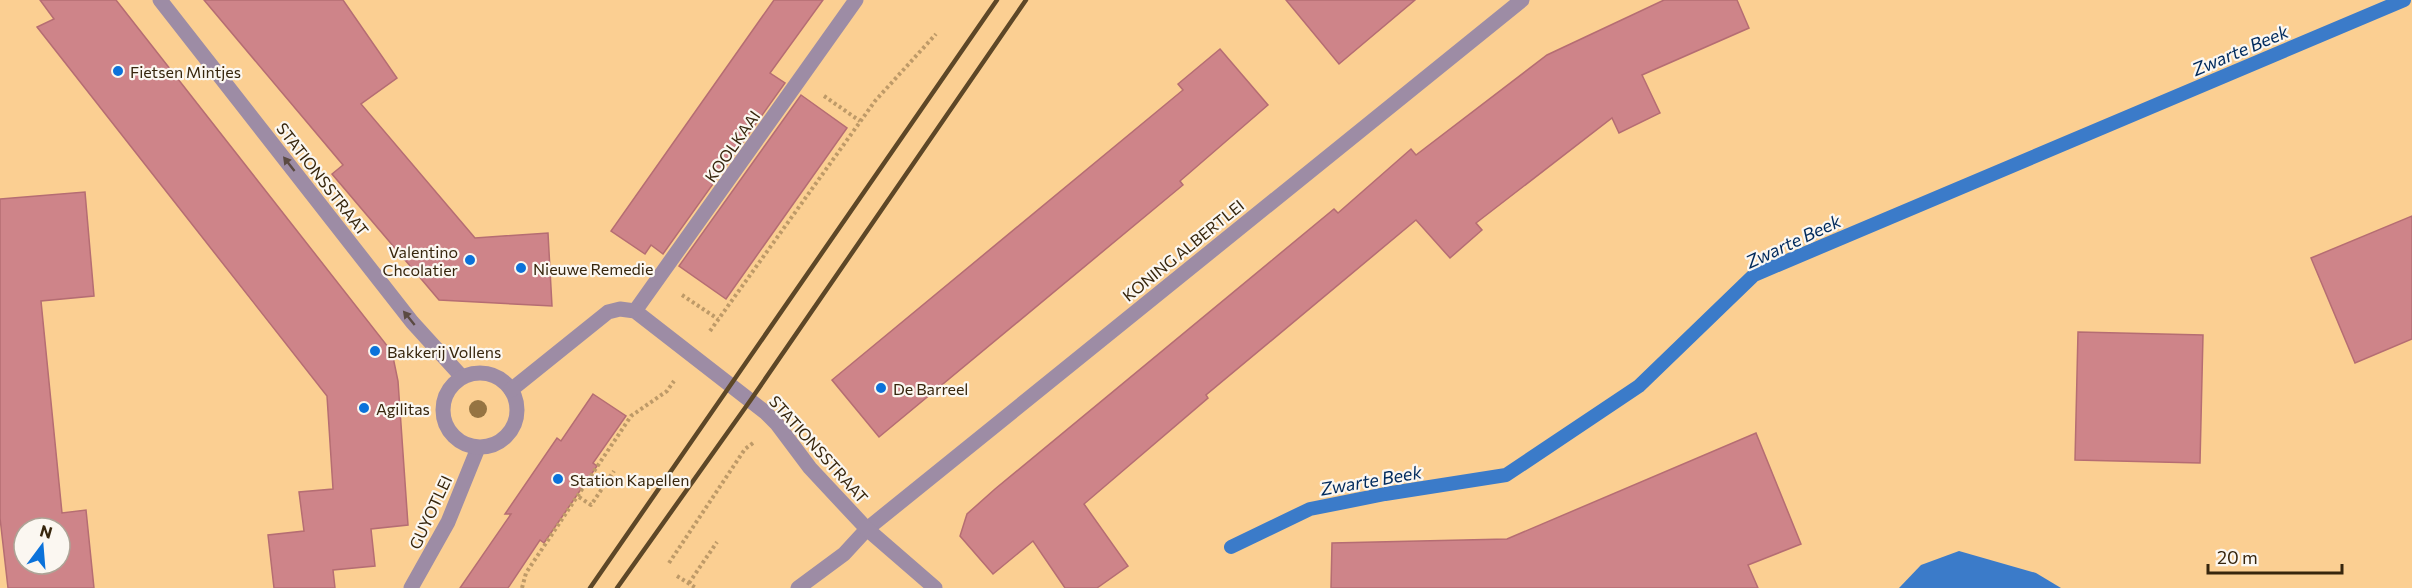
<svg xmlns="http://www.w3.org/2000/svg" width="2412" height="588" viewBox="0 0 2412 588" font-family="Commissioner,sans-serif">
	<rect width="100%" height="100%" fill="#fbcf92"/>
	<polygon fill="#3b7bc9" points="1959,551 2036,573 2061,588 1899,588 1921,565"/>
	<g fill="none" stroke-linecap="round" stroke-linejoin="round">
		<polyline stroke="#3b7bc9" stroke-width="14" points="1231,547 1310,509 1385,494 1506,475 1639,386 1754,275 2404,0"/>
	</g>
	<g fill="#ce8489" stroke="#b56d73" stroke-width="1.5" fill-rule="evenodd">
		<polygon points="40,0 116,0 392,352 398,381 408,525 371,529 375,566 333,570 335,588 274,588 268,535 304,531 299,492 333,489 327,396 37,27 54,19"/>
		<polygon points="204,0 343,0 397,78 361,104 475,238 548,233 552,306 439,300 332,174 343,165"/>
		<polygon points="774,0 823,0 770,73 785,83 663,254 651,245 645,254 611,231"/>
		<polygon points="1286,0 1415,0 1339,64"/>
		<polygon points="1664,0 1737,0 1749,28 1642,75 1660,113 1619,133 1612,118 1476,223 1482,230 1450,258 1416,220 1206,395 1208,398 1084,504 1128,566 1097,588 1065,588 1033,541 993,574 960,536 967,514 995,489 1334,209 1338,213 1411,149 1416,155 1547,55"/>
		<polygon points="1220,49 1268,105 1180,181 1183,185 879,437 832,380 1183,90 1178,84"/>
		<polygon points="801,95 847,128 726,299 679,266"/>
		<path d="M85,192L94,296L41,301L62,513L86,510L94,588H8L0,518V199ZM24,528H60V564H24Z"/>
		<polygon points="2412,216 2412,339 2355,363 2311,258"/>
		<polygon points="2078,332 2203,335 2200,463 2075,460"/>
		<polygon points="593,394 626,416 593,463 597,466 544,543 540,540 508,588 460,588 511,514 505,514 557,438 561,441"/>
		<polygon points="1756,433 1801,544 1748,565 1758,588 1331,588 1332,543 1507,539"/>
	</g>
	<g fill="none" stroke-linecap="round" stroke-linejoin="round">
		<g stroke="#be9a68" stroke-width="4" stroke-dasharray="3 3" stroke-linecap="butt">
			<polyline points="824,96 860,121"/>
			<polyline points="682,295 718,319"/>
			<polyline points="710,331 875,101 936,34"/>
			<polyline points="579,497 591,505 614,471"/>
			<polyline points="669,563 745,449 753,443"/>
			<polyline points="677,576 696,588"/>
			<polyline points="689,583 717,542"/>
			<polyline points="522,588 526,573 631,416 667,391 674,381"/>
		</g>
		<g stroke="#9d8ca5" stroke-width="15">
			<polyline points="160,0 412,322 462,377"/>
			<polyline points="635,311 856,0"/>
			<polyline points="411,588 448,522 478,448"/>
			<polyline points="798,588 844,554 867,529 1522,0"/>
		</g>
		<g stroke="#9d8ca5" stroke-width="15">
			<circle cx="480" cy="410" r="37"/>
			<polyline points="511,390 608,312 620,309 635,311 765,412 777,424 810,468 867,529 935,588"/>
		</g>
		<g stroke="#5d4727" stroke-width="4.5">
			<polyline points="590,588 997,0"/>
			<polyline points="617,588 750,401 1026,0"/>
		</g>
	</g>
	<circle fill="#957442" cx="478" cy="409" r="9"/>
	<defs><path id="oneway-solid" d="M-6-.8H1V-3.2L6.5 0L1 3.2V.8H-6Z" transform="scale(1.5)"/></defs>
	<g fill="#5b4a42">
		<use href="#oneway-solid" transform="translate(289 164) rotate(-128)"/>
		<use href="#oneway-solid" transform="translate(409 318) rotate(-129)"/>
	</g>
	<g fill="#0b72da" stroke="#fbf7f1" stroke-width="2">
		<circle cx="118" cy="71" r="6"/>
		<circle cx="470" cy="260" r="6"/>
		<circle cx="521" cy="268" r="6"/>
		<circle cx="375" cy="351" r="6"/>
		<circle cx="881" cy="388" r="6"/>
		<circle cx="364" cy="408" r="6"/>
		<circle cx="558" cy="479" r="6"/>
	</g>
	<g text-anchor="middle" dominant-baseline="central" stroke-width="4.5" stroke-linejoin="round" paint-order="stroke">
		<g font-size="16" fill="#37260d" stroke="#fbf7f1" text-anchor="start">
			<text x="130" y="71">Fietsen Mintjes</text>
			<text x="458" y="251" text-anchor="end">Valentino<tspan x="458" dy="18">Chcolatier</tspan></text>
			<text x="533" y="268">Nieuwe Remedie</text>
			<text x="387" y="351">Bakkerij Vollens</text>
			<text x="893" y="388">De Barreel</text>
			<text x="376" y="408">Agilitas</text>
			<text x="570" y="479">Station Kapellen</text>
		</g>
		<g font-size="16" fill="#37260d" stroke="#fbf7f1">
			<text transform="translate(732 146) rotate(-55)">KOOLKAAI</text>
			<text transform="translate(323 179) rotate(52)">STATIONSSTRAAT</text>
			<text transform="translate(1183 250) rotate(-39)">KONING ALBERTLEI</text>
			<text transform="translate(819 449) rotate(48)">STATIONSSTRAAT</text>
			<text transform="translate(430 512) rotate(-65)">GUYOTLEI</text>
		</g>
		<g font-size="18" font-style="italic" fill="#002a5c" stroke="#fbf7f1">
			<text transform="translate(2240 50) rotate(-23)">Zwarte Beek</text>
			<text transform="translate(1793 241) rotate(-25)">Zwarte Beek</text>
			<text transform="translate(1371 480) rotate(-10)">Zwarte Beek</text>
		</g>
	</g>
	<g transform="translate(42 546) rotate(16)"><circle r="28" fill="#fbf7f1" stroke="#ada396" stroke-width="1.5"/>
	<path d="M0-4.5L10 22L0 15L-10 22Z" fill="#0b72da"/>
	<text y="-9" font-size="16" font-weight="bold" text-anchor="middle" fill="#37260d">N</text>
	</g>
	<path d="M2208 564v9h134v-9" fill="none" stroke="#37260d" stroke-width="3"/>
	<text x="2217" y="564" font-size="18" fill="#37260d" stroke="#fbf7f1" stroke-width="4.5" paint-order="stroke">20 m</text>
</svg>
